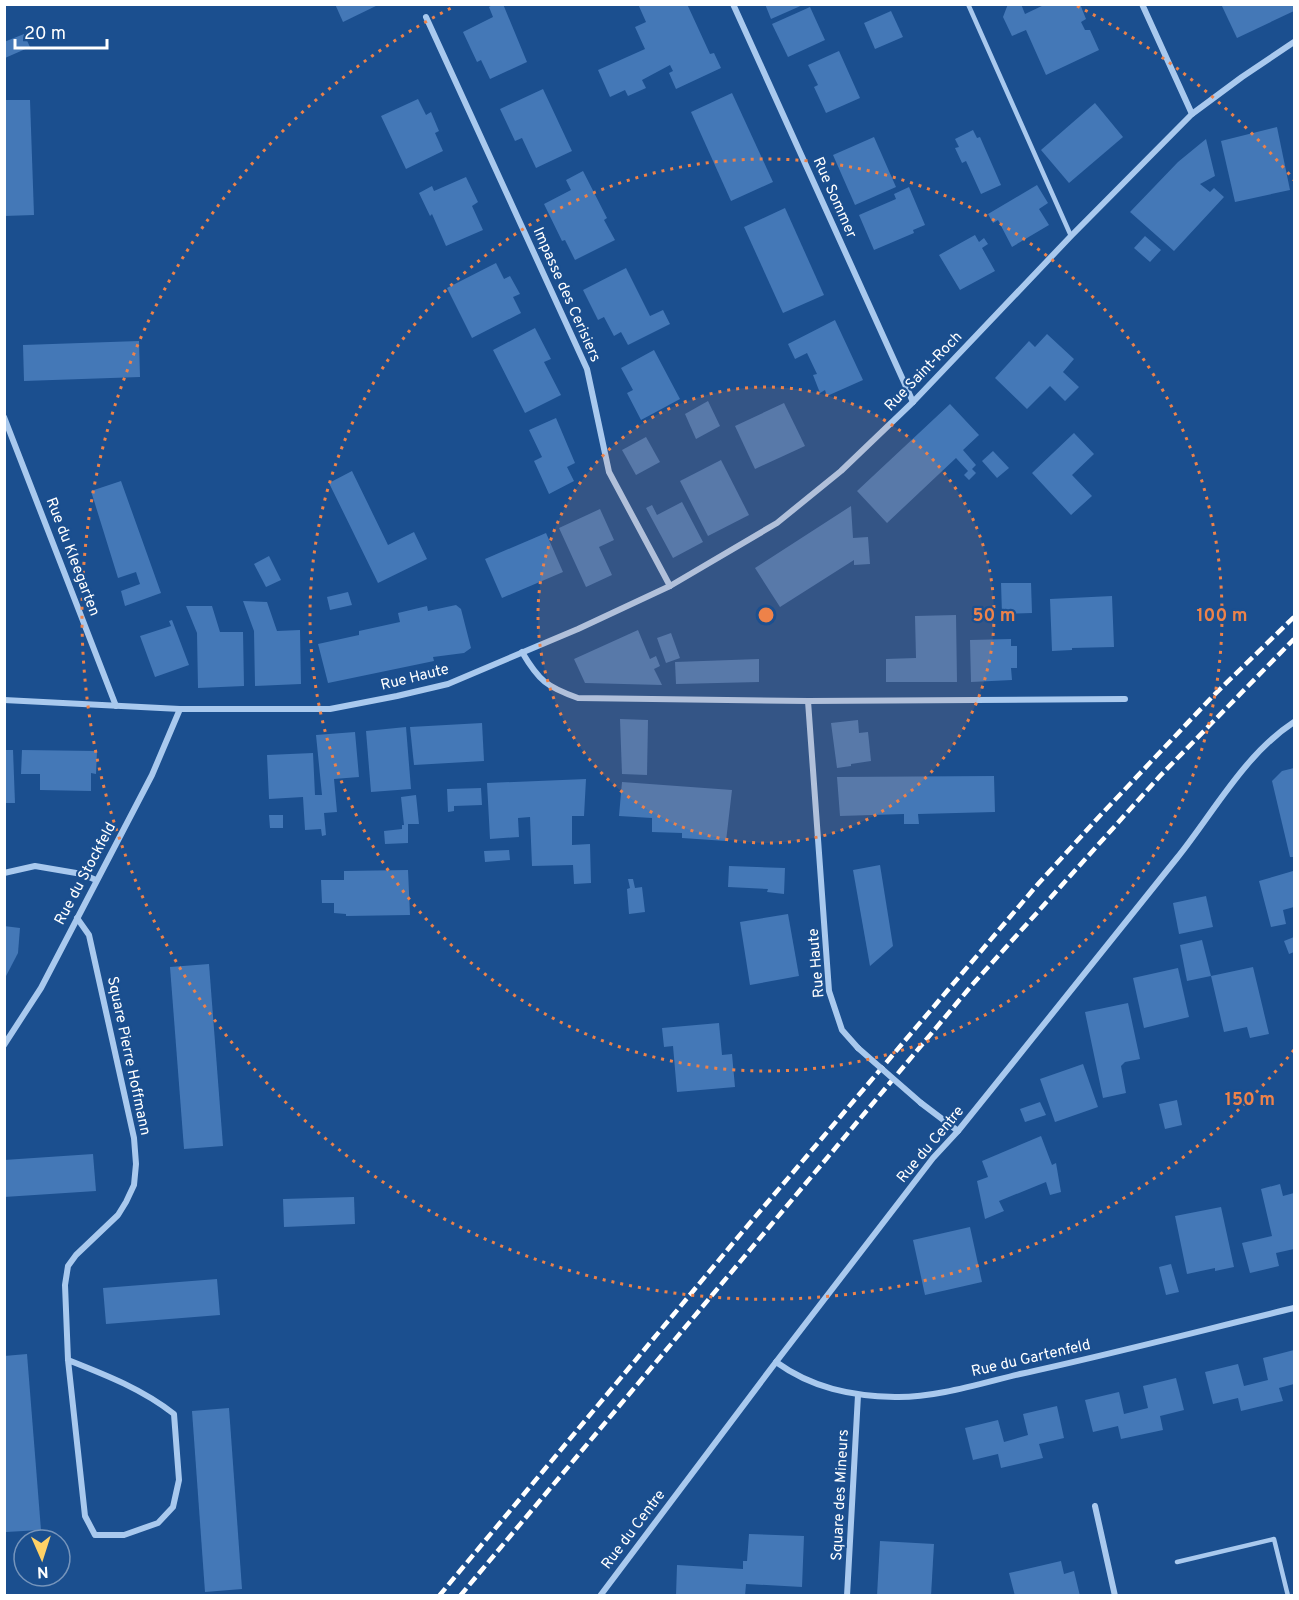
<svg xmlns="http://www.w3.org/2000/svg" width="1299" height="1600" viewBox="0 0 1299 1600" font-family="Overpass,sans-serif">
	<rect width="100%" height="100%" fill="#1b4f8f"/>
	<g fill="#4478b7">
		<polygon points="335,4 380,4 343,22"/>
		<polygon points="494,4 503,4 527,62 490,79 481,60 477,62 463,32 493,17 489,7"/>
		<polygon points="638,4 687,4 710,54 714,53 721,68 676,89 669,73 673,71 670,65 642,80 646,88 628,96 625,90 610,97 598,70 645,49 635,27 646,22"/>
		<polygon points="765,4 805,4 771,19"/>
		<polygon points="1008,4 1021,4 1025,14 1046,4 1080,4 1086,19 1081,22 1085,30 1090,30 1099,50 1046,75 1026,30 1012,36 1003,17"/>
		<polygon points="1221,4 1294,4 1294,11 1237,38"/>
		<polygon points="810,7 825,40 788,57 772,24"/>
		<polygon points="891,11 903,37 875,49 864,23"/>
		<polygon points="24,34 30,47 5,58 4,42"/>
		<polygon points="839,51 860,98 826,113 814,87 818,85 808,65"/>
		<polygon points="543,89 572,151 536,168 522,138 515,141 500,109"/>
		<polygon points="732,93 773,182 731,201 691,112"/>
		<polygon points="418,99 426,115 431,112 439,131 435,133 443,151 406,169 381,116"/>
		<polygon points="4,100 30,100 34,215 4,216"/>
		<polygon points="1095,103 1123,137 1069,183 1041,150"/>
		<polygon points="1277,127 1290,190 1235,202 1221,141"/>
		<polygon points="973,130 977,138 980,137 1001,185 981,194 966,161 962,163 955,148 959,147 955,139"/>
		<polygon points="874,137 896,187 855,205 833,155"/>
		<polygon points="1206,139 1215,176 1200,184 1210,192 1214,188 1224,197 1174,251 1130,212 1178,162"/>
		<polygon points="583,171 607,218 604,220 615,240 575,260 565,240 562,241 544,204 571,190 566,180"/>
		<polygon points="466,177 478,202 472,206 483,230 446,246 432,214 430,216 419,193 432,186 434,191"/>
		<polygon points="1037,185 1048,203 1039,209 1049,225 1012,247 998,220 993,223 988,214"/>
		<polygon points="909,187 925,225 913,230 914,233 874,250 859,215 896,199 894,194"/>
		<polygon points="785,208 824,295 783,313 744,227"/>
		<polygon points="975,235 979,242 984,238 988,244 982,248 995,271 960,290 939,255"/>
		<polygon points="1145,236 1161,250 1150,262 1134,248"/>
		<polygon points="496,263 504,279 510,276 520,294 513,297 521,313 472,338 447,288"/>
		<polygon points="626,268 650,316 663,310 670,324 628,345 621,332 614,336 604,317 598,320 583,290"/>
		<polygon points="835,320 863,380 827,396 825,390 820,393 813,375 817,374 807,353 795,359 788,344"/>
		<polygon points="535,328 551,359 544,362 561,395 525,413 493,350"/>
		<polygon points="1047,334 1074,359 1063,372 1079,387 1065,401 1050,386 1027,409 995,378 1029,341 1035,347"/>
		<polygon points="139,341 140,377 24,381 23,345"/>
		<polygon points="654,350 680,399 641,420 627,393 633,390 621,368"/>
		<polygon points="708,401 720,426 696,439 685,414"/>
		<polygon points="784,403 805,446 755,469 735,426"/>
		<polygon points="950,404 979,435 963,450 976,465 972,469 976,473 969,480 964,475 968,471 956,458 887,523 857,491"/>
		<polygon points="556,418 575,463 567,467 574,481 549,494 534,461 542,457 529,430"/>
		<polygon points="1074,433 1094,454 1072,475 1092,496 1071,515 1032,473"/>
		<polygon points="646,437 660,462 636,475 622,450"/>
		<polygon points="993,451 1009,468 997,478 982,461"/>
		<polygon points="721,460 749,515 708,536 680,481"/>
		<polygon points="352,471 388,545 414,532 427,559 378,583 329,483"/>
		<polygon points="121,481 161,593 125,606 121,591 140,584 136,572 118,578 91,491"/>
		<polygon points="682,502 703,542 673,558 646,508 652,505 657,515"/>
		<polygon points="851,506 853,538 868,537 870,564 854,565 854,560 780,607 755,568"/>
		<polygon points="600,509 614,540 599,547 612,575 586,587 559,528"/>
		<polygon points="546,533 563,572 502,598 485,559"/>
		<polygon points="269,556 281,580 266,587 254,564"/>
		<polygon points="1001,583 1031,583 1032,613 1002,614"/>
		<polygon points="348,592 352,605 330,610 327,597"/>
		<polygon points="1112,596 1114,647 1072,648 1072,650 1052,651 1050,599"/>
		<polygon points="243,601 267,602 277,631 300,630 301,684 255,686 254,631"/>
		<polygon points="456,605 461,609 471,648 464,653 433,657 434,661 328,683 318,644 359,635 359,631 400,622 398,613 427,606 428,611"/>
		<polygon points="186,606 212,606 220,632 243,632 244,686 198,688 197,633"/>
		<polygon points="956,615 957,682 886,682 886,659 916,658 915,616"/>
		<polygon points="172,620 189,665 155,677 140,636 171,626 169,621"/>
		<polygon points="638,630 650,659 656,656 660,666 654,669 662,685 585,683 574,659"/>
		<polygon points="671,633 680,658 666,663 657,638"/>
		<polygon points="1011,639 1011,646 1017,646 1017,668 1011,668 1012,680 971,682 970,640"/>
		<polygon points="759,659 759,682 676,684 675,662"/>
		<polygon points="620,719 648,720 647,775 622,774"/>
		<polygon points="858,720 859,733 868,732 871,761 851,764 851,766 837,768 831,723"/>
		<polygon points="482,723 484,761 414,765 410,727"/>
		<polygon points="406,727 411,789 371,792 366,731"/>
		<polygon points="355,732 359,777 334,779 337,812 324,813 326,835 322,836 321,829 305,830 303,797 269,799 267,755 313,753 315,795 322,795 316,735"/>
		<polygon points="4,750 13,750 15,803 4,803"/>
		<polygon points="22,750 97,751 96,774 91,773 91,791 40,790 40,774 21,774"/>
		<polygon points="1294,768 1294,857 1290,857 1272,781 1282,771"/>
		<polygon points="994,776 995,812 918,814 919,824 904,824 904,814 840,816 837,777"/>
		<polygon points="586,779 584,816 572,816 572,845 590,844 591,883 574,884 573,865 532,866 530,817 518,818 519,837 490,839 487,783"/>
		<polygon points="622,782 732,790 726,841 682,838 682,833 652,832 652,818 619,816"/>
		<polygon points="481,788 482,805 454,806 454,811 448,812 447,789"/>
		<polygon points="416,795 419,824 408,824 408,843 385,844 384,831 402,829 402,825 404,825 401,797"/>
		<polygon points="269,815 283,815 283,828 270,828"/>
		<polygon points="509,850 510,860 485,862 484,851"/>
		<polygon points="880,865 893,946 870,966 853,870"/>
		<polygon points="729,866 785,868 784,894 767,892 768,889 728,887"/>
		<polygon points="408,870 410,915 346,916 346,914 334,913 334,903 322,903 321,880 344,880 344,871"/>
		<polygon points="1293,871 1294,907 1283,910 1286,924 1271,927 1259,881"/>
		<polygon points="628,879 633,879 635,888 642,887 645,912 629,914 627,889 630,888"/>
		<polygon points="1206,896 1213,927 1179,934 1173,903"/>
		<polygon points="788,914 799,976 750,985 740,922"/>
		<polygon points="4,926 20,928 18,953 4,980"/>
		<polygon points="1294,937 1294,952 1289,954 1284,941"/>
		<polygon points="1202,940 1211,976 1187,981 1180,945"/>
		<polygon points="209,964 223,1146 184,1149 170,967"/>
		<polygon points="1253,967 1269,1034 1250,1038 1247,1027 1224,1032 1211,976"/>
		<polygon points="1178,968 1189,1017 1144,1028 1133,978"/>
		<polygon points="1128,1003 1140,1059 1125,1062 1121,1066 1126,1093 1103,1098 1085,1012"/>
		<polygon points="719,1023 722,1055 732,1054 735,1087 677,1092 673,1046 664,1047 662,1028"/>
		<polygon points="1083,1064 1098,1107 1055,1122 1040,1079"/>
		<polygon points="1177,1100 1182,1125 1165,1129 1159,1104"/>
		<polygon points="1040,1102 1046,1115 1025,1122 1020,1109"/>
		<polygon points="1041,1136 1052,1165 1056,1163 1061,1192 1050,1195 1046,1182 999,1201 1004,1211 985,1219 977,1181 988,1177 982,1161"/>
		<polygon points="93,1154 96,1191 4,1197 4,1160"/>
		<polygon points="1280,1184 1283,1196 1294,1193 1294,1249 1276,1253 1279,1266 1250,1273 1242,1243 1272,1236 1261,1189"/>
		<polygon points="354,1197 355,1224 284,1227 283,1199"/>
		<polygon points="1221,1207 1234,1267 1215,1271 1215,1268 1187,1274 1175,1216"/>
		<polygon points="970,1227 982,1282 925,1295 913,1240"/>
		<polygon points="1171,1264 1179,1292 1166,1295 1159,1267"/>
		<polygon points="217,1279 220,1315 106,1324 103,1288"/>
		<polygon points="1294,1350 1294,1384 1279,1388 1283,1401 1241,1411 1238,1398 1213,1404 1205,1372 1238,1364 1244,1386 1268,1380 1263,1358"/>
		<polygon points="27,1354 41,1530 6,1532 4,1356"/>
		<polygon points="1176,1378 1184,1410 1160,1416 1163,1430 1121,1439 1118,1426 1093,1432 1085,1400 1119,1392 1124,1414 1148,1408 1143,1386"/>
		<polygon points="1057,1406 1064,1438 1039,1444 1043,1458 1001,1468 998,1454 973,1460 965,1428 998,1420 1004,1442 1028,1435 1023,1414"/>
		<polygon points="229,1408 242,1589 205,1592 192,1411"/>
		<polygon points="749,1534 804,1536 802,1587 746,1584 745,1596 676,1596 677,1565 743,1569 743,1561 747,1561"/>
		<polygon points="880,1541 934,1544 931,1596 877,1596"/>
		<polygon points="1061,1561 1064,1574 1074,1571 1080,1596 1015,1596 1009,1573"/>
	</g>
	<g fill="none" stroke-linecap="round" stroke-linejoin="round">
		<g stroke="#a9c9ee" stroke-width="4.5">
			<polyline points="968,4 1071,236"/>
			<polyline points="1177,1562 1274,1539 1288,1596"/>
		</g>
		<g stroke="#a9c9ee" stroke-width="6">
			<polyline points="733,4 913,402"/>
			<polyline points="1142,4 1192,114"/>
			<polyline points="426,17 587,369 609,472 670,586"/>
			<polyline points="4,417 116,706"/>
			<path d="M522,652C539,681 547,687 578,698L808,701L1125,699"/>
			<polyline points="4,700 180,709 330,709 397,696 448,684 578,629 670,586 777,523 841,471 913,402 1071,236 1192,114 1242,77 1294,42"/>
			<polyline points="808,701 829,991 842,1030 858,1048"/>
			<polyline points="4,873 35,866 82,874 96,880"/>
			<polyline points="4,1045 41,988 152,775 180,709"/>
			<polyline points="921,1103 958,1131"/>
			<path d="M68,1360C106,1375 142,1389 174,1414L179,1480L173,1507L158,1523L124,1535H95L85,1516L68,1360L65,1285L68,1266L76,1255L118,1215L126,1202L134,1185L136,1164L134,1138L89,935L77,918"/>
			<path d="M776,1362C812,1388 851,1396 895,1397C935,1398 982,1383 1020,1374C1112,1354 1203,1330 1294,1308"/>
			<polyline points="1095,1506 1115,1596"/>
			<path d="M600,1596L776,1362L933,1158L958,1131C1031,1040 1104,950 1177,858C1214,812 1244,755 1294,722"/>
			<polyline points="847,1596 858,1395"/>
		</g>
		<g stroke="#fff" stroke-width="4.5" stroke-dasharray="10 4.5" stroke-linecap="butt">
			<polyline points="439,1596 744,1230 1038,884 1096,820 1213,696 1294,617"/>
			<polyline points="460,1596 972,985 1160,776 1294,639"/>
		</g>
		<polyline stroke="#a9c9ee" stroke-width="6" points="858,1048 921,1103"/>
	</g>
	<circle cx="766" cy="615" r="228" fill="#ee8249" fill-opacity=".12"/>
	<g fill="none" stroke="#ee8249" stroke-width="3" stroke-dasharray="3 6">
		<circle cx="766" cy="615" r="228"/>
		<circle cx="766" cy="615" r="456"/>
		<path d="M1294 1050A684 684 0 1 1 455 6M1077 6A684 684 0 0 1 1294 180"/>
	</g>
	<g text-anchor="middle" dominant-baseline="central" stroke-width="4.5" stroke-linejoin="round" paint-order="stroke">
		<g font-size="15" fill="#fff" stroke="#1b4f8f">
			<text transform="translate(834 198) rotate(66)">Rue Sommer</text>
			<text transform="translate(566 295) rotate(66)">Impasse des Cerisiers</text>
			<text transform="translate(924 372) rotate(-46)">Rue Saint-Roch</text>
			<text transform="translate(72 557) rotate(69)">Rue du Kleegarten</text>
			<text transform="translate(415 678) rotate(-14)">Rue Haute</text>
			<text transform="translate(86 874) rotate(-62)">Rue du Stockfeld</text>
			<text transform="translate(817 963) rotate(-95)">Rue Haute</text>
			<text transform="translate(128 1056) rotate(78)">Square Pierre Hoffmann</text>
			<text transform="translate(931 1145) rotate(-50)">Rue du Centre</text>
			<text transform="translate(1031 1359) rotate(-13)">Rue du Gartenfeld</text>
			<text transform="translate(841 1495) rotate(-87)">Square des Mineurs</text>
			<text transform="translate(634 1530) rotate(-53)">Rue du Centre</text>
		</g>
	</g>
	<circle cx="766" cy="615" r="9" fill="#ee8249" stroke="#1b4f8f" stroke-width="3"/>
	<g font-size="18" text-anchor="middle" font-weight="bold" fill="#ee8249" stroke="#1b4f8f" stroke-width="4.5" stroke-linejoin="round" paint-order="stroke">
		<text x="994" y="621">50 m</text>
		<text x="1222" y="621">100 m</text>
		<text x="1250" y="1105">150 m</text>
	</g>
	<rect width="1299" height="1600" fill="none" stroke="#ffffff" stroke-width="12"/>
	<g transform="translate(42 1558) rotate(177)"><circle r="28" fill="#1b4f8f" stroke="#7695bc" stroke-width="1.5"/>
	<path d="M0-4.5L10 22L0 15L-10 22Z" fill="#ffd166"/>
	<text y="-9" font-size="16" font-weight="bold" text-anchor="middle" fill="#ffffff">N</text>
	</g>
	<path d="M15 39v9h92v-9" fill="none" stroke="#ffffff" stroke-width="3"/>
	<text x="24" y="39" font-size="18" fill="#ffffff" stroke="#1b4f8f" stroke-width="4.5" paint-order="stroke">20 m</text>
</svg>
